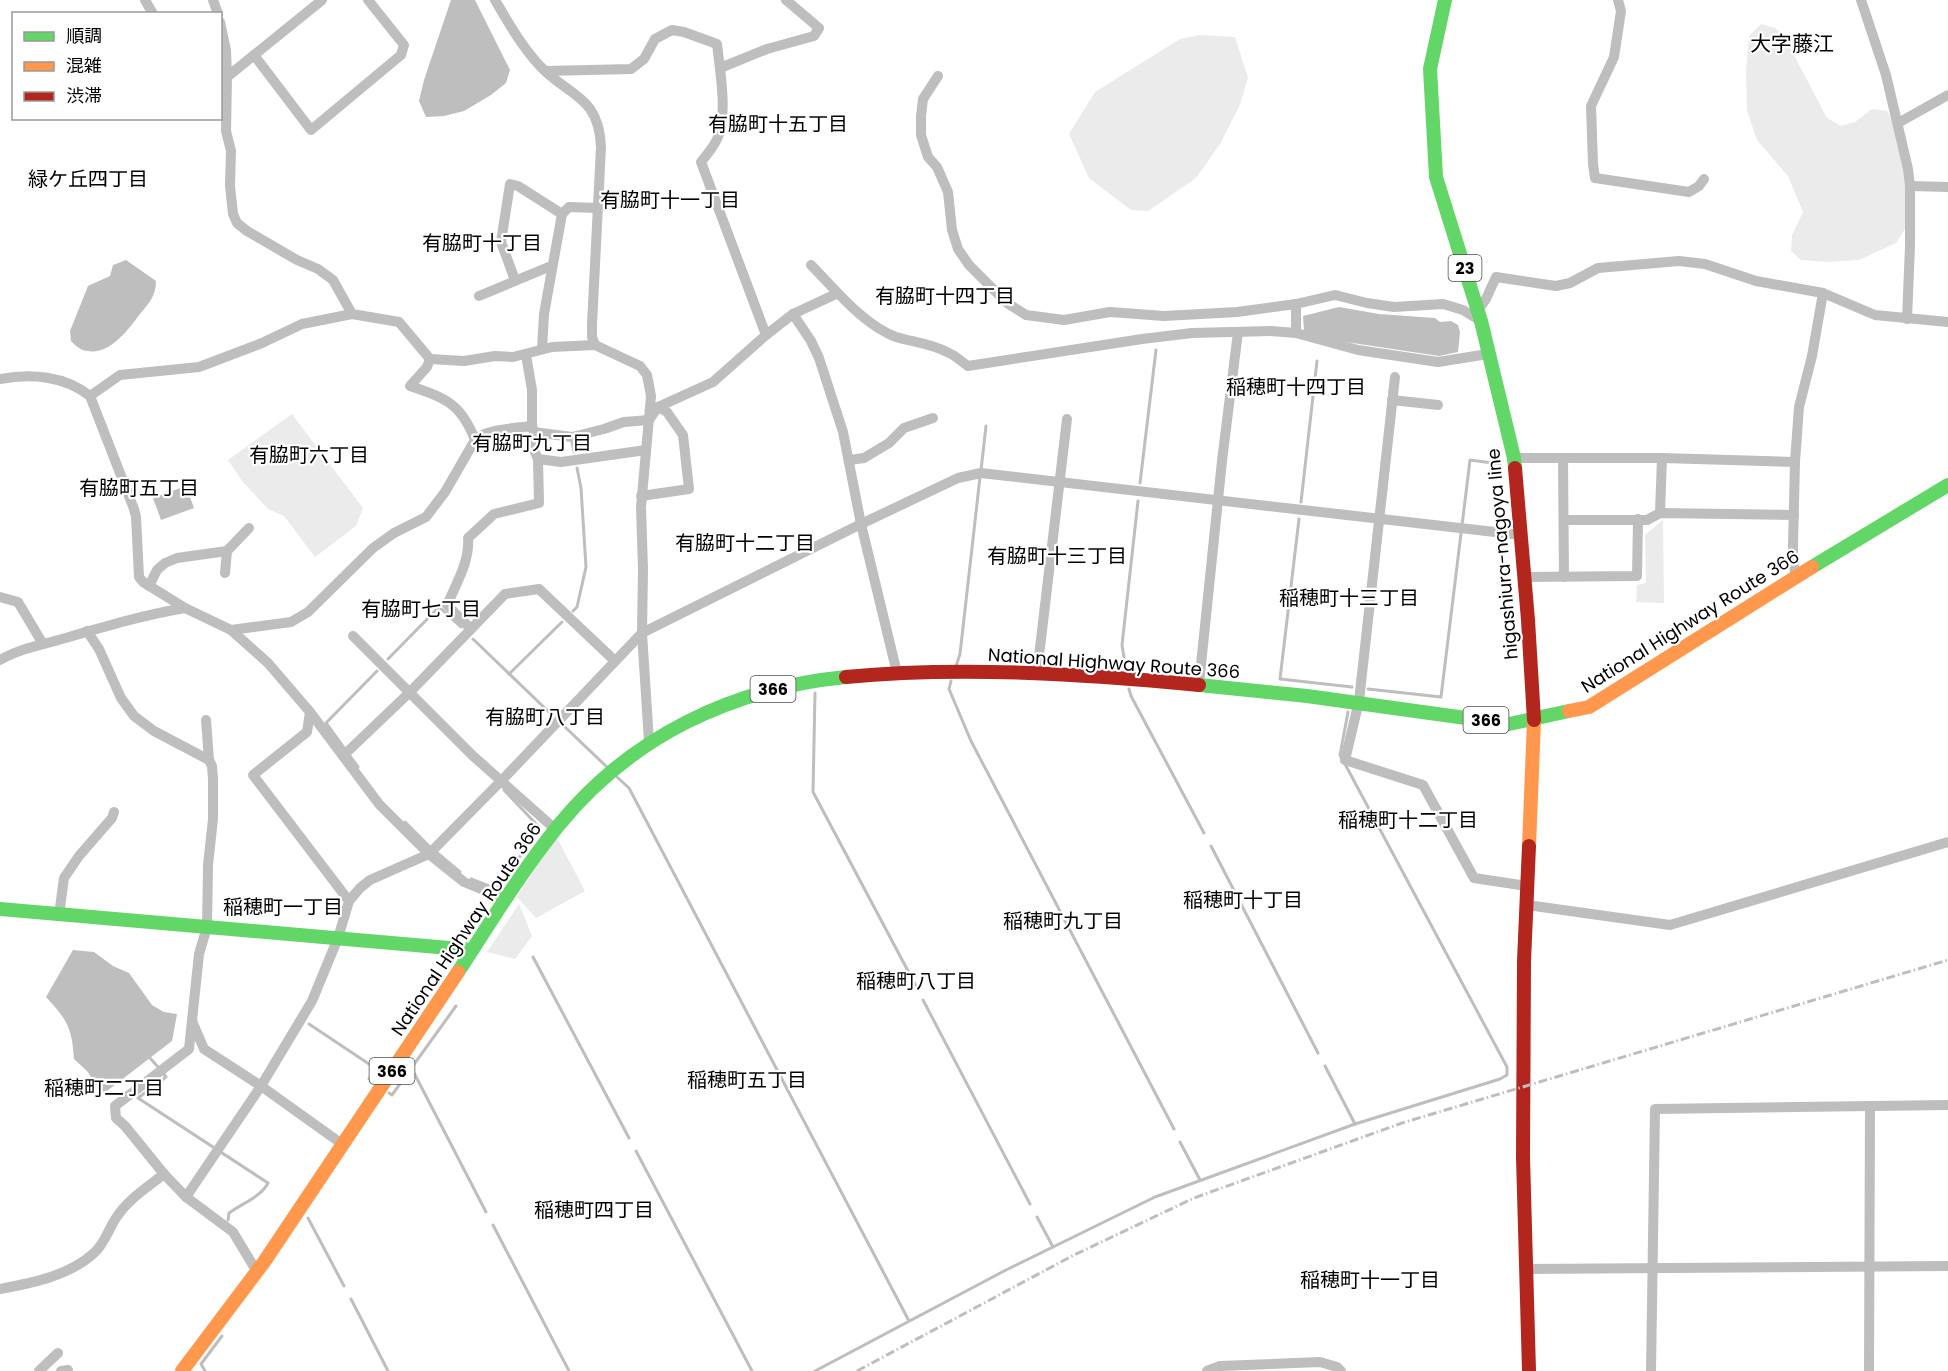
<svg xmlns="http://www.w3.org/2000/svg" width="1948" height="1371" viewBox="0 0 1948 1371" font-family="Poppins,'Noto Sans JP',sans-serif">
	<rect width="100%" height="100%" fill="#fff"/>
	<g fill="#ebebeb">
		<polygon points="1761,24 1775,28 1784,36 1827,118 1841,126 1855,122 1872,109 1887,111 1904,140 1915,213 1896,243 1859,260 1828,262 1801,260 1791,251 1792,235 1803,212 1788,176 1757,140 1747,111 1746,71 1749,36"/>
		<polygon points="1199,35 1235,37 1248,78 1239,107 1220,144 1196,178 1148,211 1131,210 1089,178 1069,134 1095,92 1180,39"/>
		<polygon points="292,414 363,508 356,526 315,557 284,516 268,509 242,481 228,460"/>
		<polygon points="1663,520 1664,603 1636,602 1637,585 1646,583 1645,535"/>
		<polygon points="556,836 585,891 536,918 517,897"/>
		<polygon points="519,904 532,936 515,959 487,952"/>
	</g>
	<g fill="#bebebe">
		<polygon points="451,0 475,0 510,70 506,83 491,95 464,111 444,116 426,117 419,101 424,80"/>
		<path d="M126,260L156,281C156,296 149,303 140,314C127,331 108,358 83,350C79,349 74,344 71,341L70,331L88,286L110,276L113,265Z"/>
		<polygon points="1339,307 1379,314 1435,318 1440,322 1451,321 1458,325 1460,332 1458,352 1439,356 1346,342 1304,331 1303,316"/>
		<polygon points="186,486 194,508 161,520 153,498"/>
		<path d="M73,950L94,952L113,966L129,973L152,1005L164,1012L177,1014L172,1041L103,1094L87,1071L74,1059C72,1027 67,1020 46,997Z"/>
	</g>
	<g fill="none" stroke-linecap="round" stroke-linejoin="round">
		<g stroke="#bebebe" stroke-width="3">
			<polyline points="572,442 574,452"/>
			<polyline points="981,470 986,426"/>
			<polyline points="1140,483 1156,350"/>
			<polyline points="1301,502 1317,361"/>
			<polyline points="1299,519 1280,679 1352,687"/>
			<polyline points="573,611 577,607 586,567 581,488 577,468"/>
			<polyline points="473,639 552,715"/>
			<polyline points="388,659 439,607 461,627"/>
			<polyline points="956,666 960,654 980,477"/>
			<polyline points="1126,670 1122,645 1138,501"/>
			<polyline points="509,674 562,622"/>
			<polyline points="951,681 949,689 971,741 1174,1129"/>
			<polyline points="1129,689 1131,696 1204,833"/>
			<polyline points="1368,689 1441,697 1470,460 1500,464"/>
			<polyline points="815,693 813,792 916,986"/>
			<polyline points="565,727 608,768"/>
			<polyline points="1342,759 1340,755 1348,712"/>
			<polyline points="358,767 326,723 377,671"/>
			<polyline points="617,777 629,788 909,1321"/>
			<polyline points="405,822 430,847"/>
			<polyline points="1211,846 1318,1053"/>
			<polyline points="435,851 460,872"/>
			<polyline points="471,879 497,889 540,828 504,790"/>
			<polyline points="533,957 629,1138"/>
			<polyline points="923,1000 1030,1204"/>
			<polyline points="309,1024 372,1066 373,1072 369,1079 373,1081"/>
			<polyline points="149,1057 159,1068"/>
			<polyline points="1325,1066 1355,1124"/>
			<polyline points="412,1069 486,1212"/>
			<path d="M163,1073L166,1077L138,1098L268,1183C261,1197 241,1204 229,1213L228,1220"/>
			<polyline points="389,1093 392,1095 456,1006"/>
			<polyline points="1180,1142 1200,1180"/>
			<polyline points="636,1151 752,1371"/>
			<polyline points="1037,1217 1053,1247"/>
			<polyline points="308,1218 344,1286"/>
			<polyline points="493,1225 569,1371"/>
			<polyline points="351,1299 388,1371"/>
			<polyline points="205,1371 201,1364 222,1336"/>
			<polyline points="815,1371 1006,1270 1155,1197 1355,1124 1500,1079 1507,1075 1507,1067 1345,764"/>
		</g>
		<g stroke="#bebebe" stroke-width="10">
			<polyline points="145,0 153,14"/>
			<polyline points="213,0 218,14"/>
			<polyline points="322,0 227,77 226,131 231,151 230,186 233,214 237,223 247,231 297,260 318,269 333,280 352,314"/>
			<path d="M495,0C508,22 522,47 540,66C569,97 599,95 601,147L592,324V337L595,345"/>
			<polyline points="1618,0 1621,11 1614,57 1591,106 1593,164 1595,178 1689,192 1699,186 1704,179"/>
			<polyline points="1861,0 1886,75 1908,169 1910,186 1910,246 1907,319"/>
			<polyline points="220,22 226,50 227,77"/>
			<polyline points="254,55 311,130 401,55 404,45 368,0"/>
			<polyline points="720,68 767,49 814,36 819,28 786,0"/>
			<path d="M546,71L631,69L644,59L655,39L672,30L684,32L717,44C720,71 727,109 719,134C716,145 708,153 701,162L766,335"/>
			<polyline points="938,76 923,99 921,116 921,135 928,157 937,167 948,192 952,230 958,249 969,265 1007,303 1026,315 1064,320 1110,312 1164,316 1237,312 1296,304 1335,295 1367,303 1394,307 1443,304 1463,310 1481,321"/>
			<polyline points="1898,123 1948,95"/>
			<polyline points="1910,186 1948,187"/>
			<path d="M811,265C834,288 863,325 896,337C913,342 933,344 949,353C956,356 962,362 968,366L1142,339L1192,333L1271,331L1296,333L1358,350L1438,362L1488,354"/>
			<polyline points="515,280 501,242 510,184 518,186 562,214 569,207 597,208"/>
			<polyline points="479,296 551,266"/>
			<polyline points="1296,304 1296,333"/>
			<polyline points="1478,310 1486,299 1496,277 1556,286 1570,283 1598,268 1679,261 1705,264 1756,281 1823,293 1875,315 1948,322"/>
			<polyline points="793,314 811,341 819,358 843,432 861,524 897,673"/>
			<polyline points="542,349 544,314 562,214"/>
			<polyline points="526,355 532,390 532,426"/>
			<polyline points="1395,377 1359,701 1345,760 1423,785 1474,878 1527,886"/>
			<path d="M0,379C31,373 65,376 90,396L134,509L136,517L139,577L143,582L185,608L231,630L268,663L310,712L379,804L429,854L464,882L505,899"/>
			<polyline points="90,396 120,375 199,367 262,343 302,324 352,314 399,322 430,359 464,361 495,356 513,357 552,347 595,345 640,366 647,375 651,396 641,507 643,569 642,633 649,742"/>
			<polyline points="1392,400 1438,405"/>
			<polyline points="649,420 658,407 713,382 766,335 793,314 836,294"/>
			<path d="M475,440C486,429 517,428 532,426L534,432L572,437L604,429L624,422L649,420"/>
			<polyline points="1514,458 1662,458 1795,462"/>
			<polyline points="538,459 561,462 646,450"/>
			<polyline points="1563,459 1564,577"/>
			<polyline points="850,460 864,458 889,443 904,428 933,418"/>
			<polyline points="641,496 689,489 683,435 667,412 658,407"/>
			<polyline points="1660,513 1662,458"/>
			<polyline points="1564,520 1647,520 1660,513 1794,515"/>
			<polyline points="225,573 227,551"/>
			<polyline points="1796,576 1793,563 1793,545 1795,462 1799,407 1812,356 1823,293"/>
			<polyline points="1524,577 1637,576 1638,519"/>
			<polyline points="149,586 157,570 165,563 177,558 227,551 249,528"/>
			<polyline points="0,597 18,602 43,644"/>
			<path d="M471,629L447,605C456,584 470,561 468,538L494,514L539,503L538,459L533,448L534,432"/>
			<path d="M231,630L291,622L308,612L373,548L394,533L426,517L445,492L475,440C461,403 445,398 410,386L427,367L430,359"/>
			<polyline points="87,631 99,649 121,698 134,716 154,731 209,760 212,766 213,779 213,819 208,865 207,927 199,954 189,1049 115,1106 116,1118 125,1126 164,1174 186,1197 233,1232 257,1272"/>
			<polyline points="353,636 472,755 555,829"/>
			<path d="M0,660C19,649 41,645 62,639C103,627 143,615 185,608"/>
			<polyline points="1037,673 1067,419"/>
			<polyline points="1199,684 1222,461 1238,332"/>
			<polyline points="310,712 307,732 253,775 349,901"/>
			<polyline points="206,720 209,760"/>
			<polyline points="343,756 410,692 505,594 539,589 615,661"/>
			<polyline points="1527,905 1670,925 1948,842"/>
			<polyline points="59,915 64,878 79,856 112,818 114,812"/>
			<polyline points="192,1021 204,1049 261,1086 342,1144"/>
			<polyline points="186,1197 261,1086 312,1001 338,938 349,901 360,888 370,880 429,854 505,777 642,633 861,524 958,478 981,473 1521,535"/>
			<polyline points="1525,1269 1948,1266"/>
			<path d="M0,1289C32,1283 69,1276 94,1253C105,1243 108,1230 116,1218C127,1200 148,1187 164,1174"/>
			<polyline points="39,1371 58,1353"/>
			<polyline points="61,1371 68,1370"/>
			<polyline points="1207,1371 1220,1366 1320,1362 1337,1367 1341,1371"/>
			<polyline points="1651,1371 1655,1109 1948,1105"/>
			<polyline points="1869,1371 1870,1106"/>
		</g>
		<g stroke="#63d668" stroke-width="14">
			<polyline points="1445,0 1430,69 1436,177 1481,321 1514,458 1515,468"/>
			<polyline points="1812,567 1948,485"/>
			<polyline points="1199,685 1307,696 1509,724 1569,711"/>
			<polyline points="0,909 472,950"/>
			<path d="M458,972C490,923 521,872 558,826C631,736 733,688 846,677"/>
		</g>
		<g stroke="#ff974d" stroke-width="14">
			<polyline points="1569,711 1589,707 1812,567"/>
			<polyline points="1529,846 1534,720"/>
			<polyline points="182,1371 264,1262 458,972"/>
		</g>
		<g stroke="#b3261e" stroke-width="14">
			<polyline points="1515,468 1528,620 1534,720"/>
			<path d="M846,677C960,666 1085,674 1199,685"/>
			<polyline points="1529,846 1524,961 1523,1157 1529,1371"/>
		</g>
		<polyline stroke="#bebebe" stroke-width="3" stroke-dasharray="9 3 1.5 3" stroke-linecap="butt" points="857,1371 1072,1256 1194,1198 1402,1123 1948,960"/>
	</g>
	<g text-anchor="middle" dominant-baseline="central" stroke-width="4.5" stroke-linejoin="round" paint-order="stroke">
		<g fill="#fff" stroke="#4c4c4c" stroke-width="1.5">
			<rect x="1448.5" y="255" width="33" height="26" rx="4.5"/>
			<rect x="750.5" y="676" width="45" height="26" rx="4.5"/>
			<rect x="1463.5" y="707" width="45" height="26" rx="4.5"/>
			<rect x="369.5" y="1058" width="45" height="26" rx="4.5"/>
		</g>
		<g font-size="16" font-weight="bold" fill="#000">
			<text x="1465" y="268">23</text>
			<text x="773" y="689">366</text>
			<text x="1486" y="720">366</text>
			<text x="392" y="1071">366</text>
		</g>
		<g font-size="18" fill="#000" stroke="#fff">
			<text transform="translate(1502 554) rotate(-95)">higashiura-nagoya line</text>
			<text transform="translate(1690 621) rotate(-32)">National Highway Route 366</text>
			<text transform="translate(1114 663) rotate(4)">National Highway Route 366</text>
			<text transform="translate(466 929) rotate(-56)">National Highway Route 366</text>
		</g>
		<g font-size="20" fill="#000" stroke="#fff">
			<text x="778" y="124">有脇町十五丁目</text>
			<text x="88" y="179">緑ケ丘四丁目</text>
			<text x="670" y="200">有脇町十一丁目</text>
			<text x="482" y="243">有脇町十丁目</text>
			<text x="945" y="296">有脇町十四丁目</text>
			<text x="1296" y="387">稲穂町十四丁目</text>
			<text x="532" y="443">有脇町九丁目</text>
			<text x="309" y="455">有脇町六丁目</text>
			<text x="139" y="488">有脇町五丁目</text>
			<text x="745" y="543">有脇町十二丁目</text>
			<text x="1057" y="556">有脇町十三丁目</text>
			<text x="1349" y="598">稲穂町十三丁目</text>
			<text x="421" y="609">有脇町七丁目</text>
			<text x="545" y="717">有脇町八丁目</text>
			<text x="1408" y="820">稲穂町十二丁目</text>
			<text x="1243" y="900">稲穂町十丁目</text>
			<text x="283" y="907">稲穂町一丁目</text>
			<text x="1063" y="921">稲穂町九丁目</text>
			<text x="916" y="981">稲穂町八丁目</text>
			<text x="747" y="1080">稲穂町五丁目</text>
			<text x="104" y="1088">稲穂町二丁目</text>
			<text x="594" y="1210">稲穂町四丁目</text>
			<text x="1370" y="1280">稲穂町十一丁目</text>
		</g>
		<g font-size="21" fill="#000" stroke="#fff">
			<text x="1792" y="43">大字藤江</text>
		</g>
	</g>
	<rect x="12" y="12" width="210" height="108" fill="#ffffff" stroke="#999999" stroke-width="1.5"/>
	<rect x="24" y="32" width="30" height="9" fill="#63d668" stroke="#999999" stroke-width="1.5"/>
	<text x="66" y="42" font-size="18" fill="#000000">順調</text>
	<rect x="24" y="62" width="30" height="9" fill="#ff974d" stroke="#999999" stroke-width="1.5"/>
	<text x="66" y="72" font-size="18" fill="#000000">混雑</text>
	<rect x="24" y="92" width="30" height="9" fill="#b3261e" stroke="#999999" stroke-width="1.5"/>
	<text x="66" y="102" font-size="18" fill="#000000">渋滞</text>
</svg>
